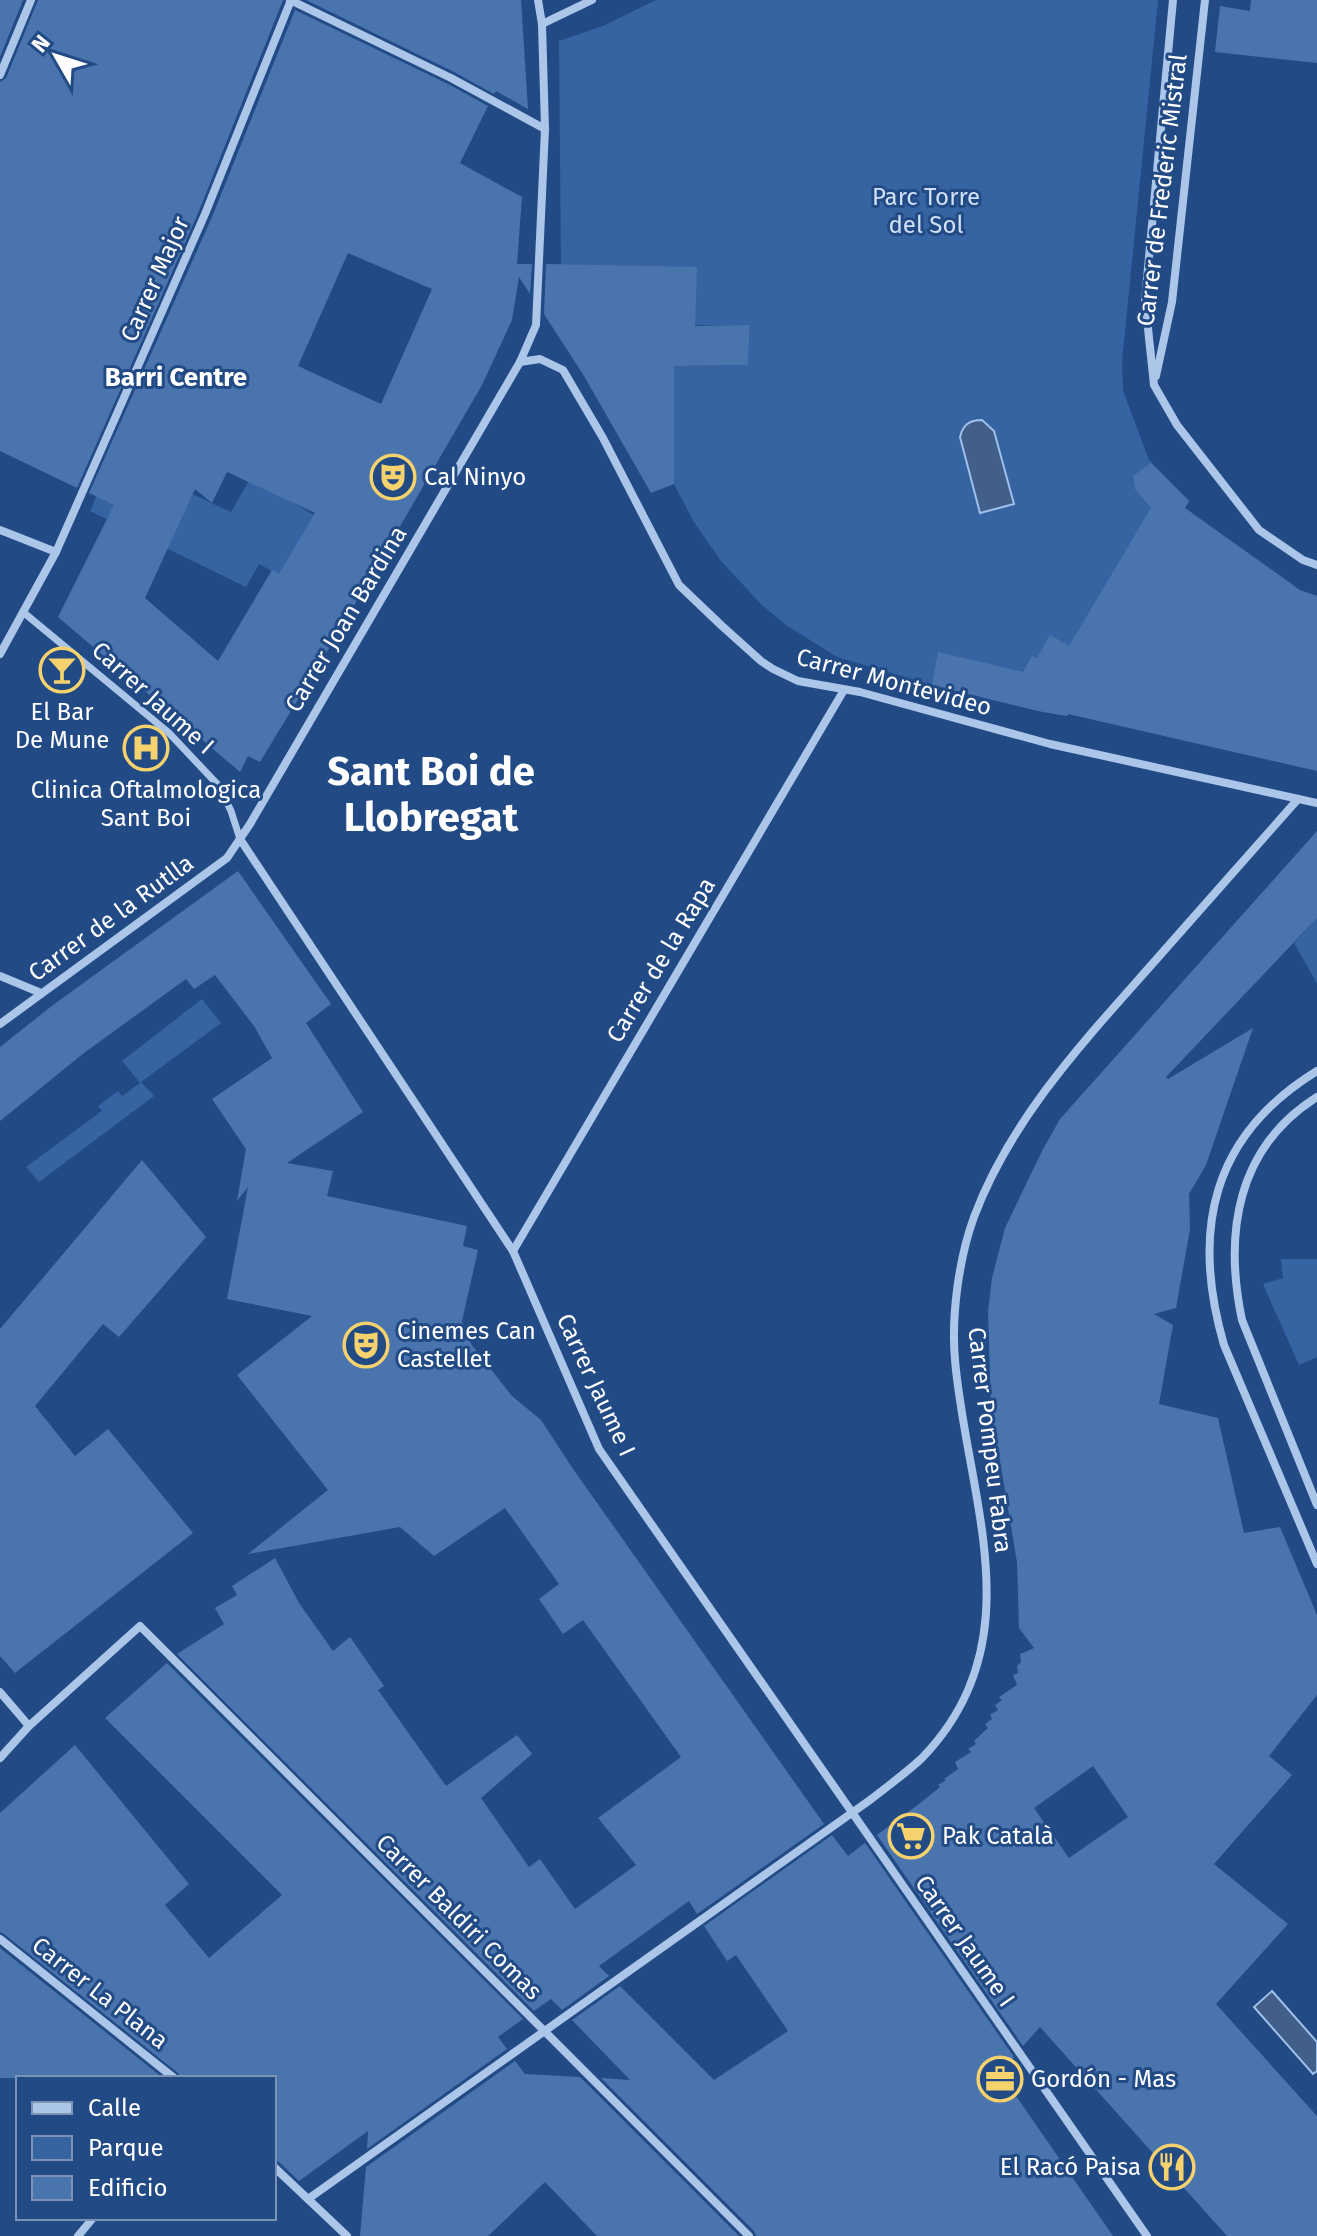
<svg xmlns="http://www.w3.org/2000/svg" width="1317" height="2236" viewBox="0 0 1317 2236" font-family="'Fira Sans',sans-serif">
	<rect width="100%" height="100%" fill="#224b86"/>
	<g fill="#3664a3">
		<polygon points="656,0 1158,0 1122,361 1123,391 1149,460 1189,501 1067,716 1033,710 932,685 837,657 786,625 762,605 721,561 694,522 674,484 674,366 748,365 750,326 695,325 561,265 559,41 603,26"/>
		<polygon points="113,458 231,512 249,481 290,501 382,555 349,613 259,564 246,587 90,511"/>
		<polygon points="1317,918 1317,983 1294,943"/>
		<polygon points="202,999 221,1023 141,1082 154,1096 39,1182 26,1167 102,1111 98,1106 118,1091 122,1096 140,1083 122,1061"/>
		<polygon points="1281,1259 1317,1259 1317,1357 1299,1365 1263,1284 1283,1278"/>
	</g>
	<g fill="#415f89" stroke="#9fc0ea" stroke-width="2">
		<path d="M982,420L994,431L1014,504L980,513L960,437C963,425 969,420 982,420Z"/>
		<polygon points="1272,1991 1317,2042 1317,2071 1313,2074 1254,2007"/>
	</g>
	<g fill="#4a74ae" fill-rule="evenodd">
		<polygon points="0,0 23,0 0,57"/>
		<polygon points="38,0 283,0 199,211 77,488 0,451 0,82 6,78"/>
		<polygon points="306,0 521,0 528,109 496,91 494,94 454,72"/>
		<polygon points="1251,0 1317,0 1317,63 1215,52 1220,6 1250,11"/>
		<path d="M295,10L448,84L488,106L460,163L522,197L517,264H532L530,294L519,277L512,320L482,385L334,640L260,762L248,756L240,772L58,617L114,505L89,493L212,217ZM348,253L432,289L381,404L298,366ZM227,472L315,513L279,574L272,570L218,661L145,598L195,489L212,503Z"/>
		<polygon points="546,264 697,267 695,326 750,325 748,365 674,366 674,484 651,493 584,376 544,314"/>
		<polygon points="1151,463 1189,501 1185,508 1300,590 1317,596 1317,771 1068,714 1067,716 1043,712 932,685 938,652 1023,672 1032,656 1037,658 1050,635 1069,646 1151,508 1135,489 1133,476"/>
		<path d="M1317,831V918L1166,1077L1168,1079L1253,1028L1206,1165L1189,1194L1190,1229L1176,1308L1154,1314L1173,1325L1159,1404L1218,1418L1244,1533L1280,1527L1317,1615V1695L1269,1756L1292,1775L1214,1864L1288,1924L1216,2004L1317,2116V2236H1227L1040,2027L1023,2046L877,1835L919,1804L940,1787L938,1785L946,1780L944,1779L958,1769L955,1762L971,1752L968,1749L976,1744L974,1741L988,1728L985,1724L992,1719L990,1715L998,1710L995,1705L1002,1700L999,1697L1017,1685L1013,1675L1018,1673L1017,1666L1021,1662L1020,1654L1034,1648L1019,1628L1017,1562L991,1408L988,1311L992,1278L1005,1228L1042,1151L1060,1119ZM1093,1766L1128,1817L1069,1858L1034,1808Z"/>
		<polygon points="238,871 331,1004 306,1023 363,1112 287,1163 333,1171 327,1196 467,1226 463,1246 478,1250 462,1321 471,1344 512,1396 541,1420 571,1466 824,1824 697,1914 689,1901 599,1966 609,1976 562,2010 551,1999 534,2011 177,1654 224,1624 215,1608 237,1595 232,1586 275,1558 299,1603 333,1651 350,1637 384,1686 378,1690 446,1786 517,1735 532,1754 481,1798 529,1867 540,1859 575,1909 636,1865 598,1818 681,1757 583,1620 563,1634 539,1599 559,1584 505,1508 434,1556 400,1527 248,1554 328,1490 237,1375 312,1316 227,1299 248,1187 237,1201 246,1149 212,1099 272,1058 254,1026 215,975 194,989 186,979 84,1053 0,1121 0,1047 53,1005"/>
		<polygon points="142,1160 206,1237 119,1337 103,1324 35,1406 75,1456 108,1429 193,1533 15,1673 0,1656 0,1329"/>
		<polygon points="167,1663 523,2019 498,2037 507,2049 367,2149 368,2131 299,2181 279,2162 274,2160 274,2078 181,2078 178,2073 4,1934 0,1932 0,1813 75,1745 189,1884 165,1905 209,1958 282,1895 105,1718"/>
		<polygon points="832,1835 848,1856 865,1843 1014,2057 1000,2073 1113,2236 756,2236 754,2231 601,2078 630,2080 572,2020 620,1986 714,2080 788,2031 736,1955 727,1961 704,1926"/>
		<polygon points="0,1948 163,2078 0,2078"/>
		<polygon points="515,2061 525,2074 580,2077 739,2236 597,2236 545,2182 488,2236 360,2236 366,2167"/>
	</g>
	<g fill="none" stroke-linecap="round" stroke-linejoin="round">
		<polyline stroke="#abc6e9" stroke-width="7" points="23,612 169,733 219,786 231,811 240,839"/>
		<g stroke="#abc6e9" stroke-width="8">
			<polyline points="290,0 451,78 545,129"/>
			<polyline points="1173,0 1145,300 1154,385 1177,425 1259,530 1303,560 1317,565"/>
			<polyline points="542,24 592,0"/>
			<polyline points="0,75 31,0"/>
			<polyline points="520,362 540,359 563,370 603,438 679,585 722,626 761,661 773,669 798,681 860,692 1050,744 1317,803"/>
			<polyline points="1156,376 1172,302 1205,0"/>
			<polyline points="0,530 56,552"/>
			<polyline points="0,654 56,552 205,214 291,0"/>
			<polyline points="240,839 513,1251 599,1449 1147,2236"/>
			<polyline points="0,976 41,993"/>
			<polyline points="0,1024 227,858 250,824 520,362 536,325 545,129 542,24 538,0"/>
			<path d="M1317,1071C1211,1136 1191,1231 1224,1345L1317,1564"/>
			<path d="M1317,1097C1236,1148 1224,1234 1242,1320L1317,1505"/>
			<polyline points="513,1251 844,690"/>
			<polyline points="0,1692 29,1726"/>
			<polyline points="0,1758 29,1726 140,1626 749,2236"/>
			<polyline points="0,1939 174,2078"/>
			<polyline points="274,2167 347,2236"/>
			<path d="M308,2199L870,1800C888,1786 906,1773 922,1758C1036,1640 967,1499 955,1360C951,1316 959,1258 974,1217C1011,1118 1085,1040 1154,962C1202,908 1250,853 1298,799"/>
			<polyline points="78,2236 93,2218"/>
		</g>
	</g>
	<defs>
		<g id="theatre-ring" transform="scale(2.3)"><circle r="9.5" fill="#224b86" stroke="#f5d26d" stroke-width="1.5"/><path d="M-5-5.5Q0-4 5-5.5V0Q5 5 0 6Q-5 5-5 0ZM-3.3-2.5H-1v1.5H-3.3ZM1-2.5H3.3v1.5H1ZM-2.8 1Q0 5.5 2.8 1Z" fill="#f5d26d"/></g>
		<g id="bar-ring" transform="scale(2.3)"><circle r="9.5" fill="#224b86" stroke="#f5d26d" stroke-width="1.5"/><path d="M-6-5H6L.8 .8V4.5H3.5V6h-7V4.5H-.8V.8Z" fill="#f5d26d"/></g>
		<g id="hospital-ring" transform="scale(2.3)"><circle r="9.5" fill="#224b86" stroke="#f5d26d" stroke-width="1.5"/><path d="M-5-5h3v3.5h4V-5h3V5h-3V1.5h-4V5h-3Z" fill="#f5d26d"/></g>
		<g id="supermarket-ring" transform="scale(2.3)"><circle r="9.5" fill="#224b86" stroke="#f5d26d" stroke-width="1.5"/><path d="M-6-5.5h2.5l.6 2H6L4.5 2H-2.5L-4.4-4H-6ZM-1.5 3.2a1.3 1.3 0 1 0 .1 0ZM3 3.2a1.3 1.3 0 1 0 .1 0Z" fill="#f5d26d"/></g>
		<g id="office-ring" transform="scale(2.3)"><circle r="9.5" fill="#224b86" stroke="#f5d26d" stroke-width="1.5"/><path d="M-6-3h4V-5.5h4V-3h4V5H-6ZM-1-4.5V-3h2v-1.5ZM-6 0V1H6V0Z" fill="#f5d26d"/></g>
		<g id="restaurant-ring" transform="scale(2.3)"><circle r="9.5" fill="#224b86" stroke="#f5d26d" stroke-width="1.5"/><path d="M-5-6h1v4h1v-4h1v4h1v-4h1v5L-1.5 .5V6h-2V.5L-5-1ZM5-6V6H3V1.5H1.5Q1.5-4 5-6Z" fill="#f5d26d"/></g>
	</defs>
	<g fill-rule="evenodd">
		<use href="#theatre-ring" x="393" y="477"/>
		<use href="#bar-ring" x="62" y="670"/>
		<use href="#hospital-ring" x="146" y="748"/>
		<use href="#theatre-ring" x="366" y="1345"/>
		<use href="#supermarket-ring" x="911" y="1836"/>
		<use href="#office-ring" x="1000" y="2079"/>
		<use href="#restaurant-ring" x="1172" y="2167"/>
	</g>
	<g text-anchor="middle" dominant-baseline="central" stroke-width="6" stroke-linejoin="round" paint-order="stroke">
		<g font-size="24" fill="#fff" stroke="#224b86">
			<text transform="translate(1162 190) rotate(-83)">Carrer de Frederic Mistral</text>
			<text transform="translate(155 279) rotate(-66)">Carrer Major</text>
			<text transform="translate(346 619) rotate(-59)">Carrer Joan Bardina</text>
			<text transform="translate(894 682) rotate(15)">Carrer Montevideo</text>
			<text transform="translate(153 698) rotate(42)">Carrer Jaume I</text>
			<text transform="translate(111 918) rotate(-36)">Carrer de la Rutlla</text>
			<text transform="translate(661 960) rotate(-59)">Carrer de la Rapa</text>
			<text transform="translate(596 1385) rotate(65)">Carrer Jaume I</text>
			<text transform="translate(990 1440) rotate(83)">Carrer Pompeu Fabra</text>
			<text transform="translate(459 1917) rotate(45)">Carrer Baldiri Comas</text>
			<text transform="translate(965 1941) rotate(55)">Carrer Jaume I</text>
			<text transform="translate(100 1993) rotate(38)">Carrer La Plana</text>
		</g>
		<g font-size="24" fill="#d0e0f7" stroke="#224b86">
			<text x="926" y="197">Parc Torre<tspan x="926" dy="28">del Sol</tspan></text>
		</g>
		<g font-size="24" fill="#fff" stroke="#224b86" text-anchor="start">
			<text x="424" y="477">Cal Ninyo</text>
			<text x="62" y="712" text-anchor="middle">El Bar<tspan x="62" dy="28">De Mune</tspan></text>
			<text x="146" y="790" text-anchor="middle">Clinica Oftalmologica<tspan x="146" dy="28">Sant Boi</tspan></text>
			<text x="397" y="1331">Cinemes Can<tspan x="397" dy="28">Castellet</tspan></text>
			<text x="942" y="1836">Pak Català</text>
			<text x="1031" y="2079">Gordón - Mas</text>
			<text x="1141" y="2167" text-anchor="end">El Racó Paisa</text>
		</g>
		<g font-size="26" font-weight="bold" fill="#fff" stroke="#224b86">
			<text x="176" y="377">Barri Centre</text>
		</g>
		<g font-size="40" font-weight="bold" fill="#fff" stroke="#224b86">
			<text x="431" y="772">Sant Boi de<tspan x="431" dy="46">Llobregat</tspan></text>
		</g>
	</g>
	<rect x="16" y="2076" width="260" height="144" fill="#224b86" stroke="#7a93b6" stroke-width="2"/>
	<rect x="32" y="2102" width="40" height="12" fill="#abc6e9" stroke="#7a93b6" stroke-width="2"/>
	<text x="88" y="2116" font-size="24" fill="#ffffff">Calle</text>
	<rect x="32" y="2136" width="40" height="24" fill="#3664a3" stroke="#7a93b6" stroke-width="2"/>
	<text x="88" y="2156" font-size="24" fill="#ffffff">Parque</text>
	<rect x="32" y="2176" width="40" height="24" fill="#4a74ae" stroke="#7a93b6" stroke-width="2"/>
	<text x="88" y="2196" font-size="24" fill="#ffffff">Edificio</text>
	<g transform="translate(56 56) rotate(309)" stroke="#224b86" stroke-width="6" paint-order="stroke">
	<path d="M0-6L14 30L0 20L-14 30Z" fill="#ffffff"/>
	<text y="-12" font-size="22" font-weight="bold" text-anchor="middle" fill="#ffffff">N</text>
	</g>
</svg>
